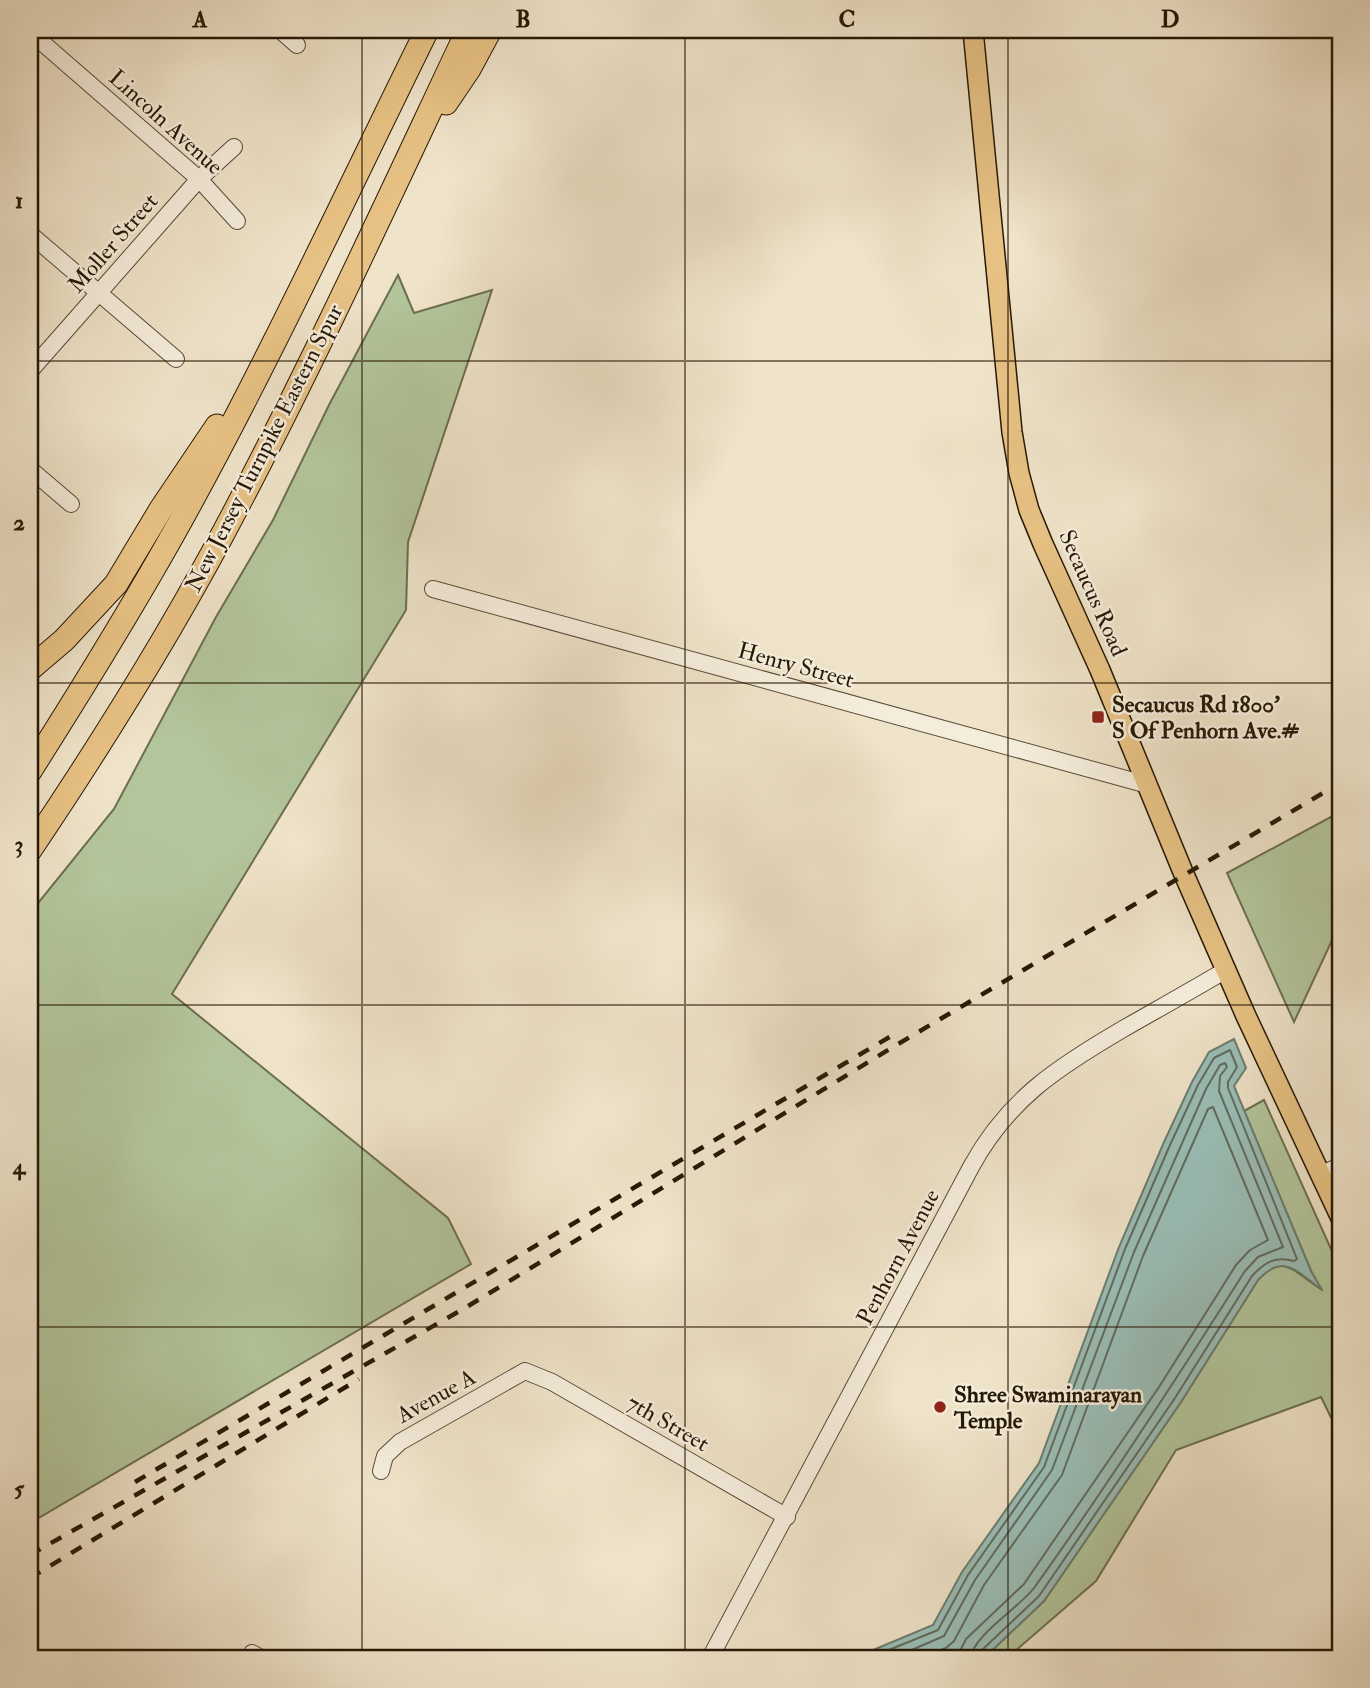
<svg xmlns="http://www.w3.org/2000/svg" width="1370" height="1688" viewBox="0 0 1370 1688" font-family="'IM FELL Double Pica',serif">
	<rect width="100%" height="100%" fill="#efe3c9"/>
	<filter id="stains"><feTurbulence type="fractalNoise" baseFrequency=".00286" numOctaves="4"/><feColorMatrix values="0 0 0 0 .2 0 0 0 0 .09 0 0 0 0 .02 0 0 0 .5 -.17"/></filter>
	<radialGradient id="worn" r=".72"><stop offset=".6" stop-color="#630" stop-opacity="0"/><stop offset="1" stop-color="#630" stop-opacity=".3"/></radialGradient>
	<g fill="#b3c59b" stroke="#6c6e50" stroke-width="2">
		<polygon points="398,275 414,313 492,290 408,542 406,610 172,994 448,1218 471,1264 30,1523 30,913 114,809 216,617 273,520 329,405"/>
		<polygon points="1340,812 1340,923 1294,1022 1227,873"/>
		<path d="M1264,1100L1340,1269V1436L1321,1397L1176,1450L1096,1581L1007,1658H984L1044,1601L1181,1402L1258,1280C1285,1251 1295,1274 1321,1289L1311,1271L1244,1111Z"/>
	</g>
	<path fill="#9abeb7" stroke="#6c7c70" stroke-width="2" d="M1234,1039L1246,1068L1234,1086L1311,1271L1322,1290C1297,1272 1284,1252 1258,1280L1181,1402L1044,1601L984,1658H854L933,1625L962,1572L1039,1463L1119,1247L1164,1142L1192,1082L1209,1052Z"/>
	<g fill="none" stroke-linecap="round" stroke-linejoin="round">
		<g stroke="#606b5e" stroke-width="2">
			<path d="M869,1658L938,1630L968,1575L1044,1467L1125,1249L1170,1145L1198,1085L1214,1058L1230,1050L1237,1067L1228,1082V1088L1297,1259L1294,1261C1275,1256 1265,1262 1252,1276L1175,1398L1039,1596L982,1650L980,1658"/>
			<path d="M893,1658L944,1636L975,1580L1052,1470L1134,1252L1206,1089L1220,1065L1225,1063L1227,1067L1220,1076L1219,1091L1283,1247L1258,1257L1245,1271C1177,1378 1108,1485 1034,1588C1020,1607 972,1636 971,1658"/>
			<polyline points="921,1658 946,1648 954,1641 984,1585 1062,1475 1143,1256 1208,1109 1213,1107 1268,1240 1250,1250 1236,1265 1159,1387 1024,1584 966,1639 961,1649 961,1658"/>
		</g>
		<g stroke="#584b36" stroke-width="18">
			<g id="minor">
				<polyline points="280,30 297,45"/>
				<polyline points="30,32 199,179 237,221"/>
				<polyline points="30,234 176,359"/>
				<polyline points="30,371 199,179 234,147"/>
				<polyline points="30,469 71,504"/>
				<polyline points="433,589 1148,785"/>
				<polyline points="1321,1174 1340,1166"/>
				<polyline points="381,1471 385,1456 400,1442 525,1371 552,1382 787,1517"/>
				<polyline points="252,1653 261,1658"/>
				<path d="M710,1658L971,1167C1008,1099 1058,1067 1123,1029C1158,1009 1192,990 1226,970"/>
			</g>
		</g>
		<g stroke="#261805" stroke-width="22">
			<polyline id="major" points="973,30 1012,432 1019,473 1029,510 1043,544 1100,670 1183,872 1246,1016 1340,1216"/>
		</g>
		<g stroke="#261805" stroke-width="25">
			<g id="highway">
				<polyline points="446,103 469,69 490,30"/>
				<polyline points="30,669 64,640 116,584 161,509 217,426"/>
				<path d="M30,771C82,689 133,607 180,522C269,361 346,194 427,30"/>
				<path d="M30,850C104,740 174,628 235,511C318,353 392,191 468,30"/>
			</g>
		</g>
		<use href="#minor" stroke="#f5eddc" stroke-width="16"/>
		<use href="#major" stroke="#e8c284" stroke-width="19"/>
		<use href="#highway" stroke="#e8c284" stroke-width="23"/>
		<g stroke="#261805" stroke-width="4.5" stroke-dasharray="12 12" stroke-linecap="butt">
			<polyline points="135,1482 898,1032"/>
			<polyline points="30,1555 465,1308 893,1047 1340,783"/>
			<polyline points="30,1578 359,1379"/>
		</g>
	</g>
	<path fill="none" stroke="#261805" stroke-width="2" stroke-opacity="0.55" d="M362,30V1658M685,30V1658M1008,30V1658M30,361H1340M30,683H1340M30,1005H1340M30,1327H1340"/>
	<g fill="#8f2418" stroke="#f5eddc" stroke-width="2.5">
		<rect x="1091" y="710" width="14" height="14" rx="3.5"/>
		<circle cx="940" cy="1407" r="7"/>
	</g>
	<g text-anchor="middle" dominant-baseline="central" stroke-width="5" stroke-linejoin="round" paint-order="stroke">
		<g font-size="23" fill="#261805" stroke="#f5eddc">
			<text transform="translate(166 122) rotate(42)">Lincoln Avenue</text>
			<text transform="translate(113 243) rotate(-49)">Moller Street</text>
			<text transform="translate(264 448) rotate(-63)">New Jersey Turnpike Eastern Spur</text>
			<text transform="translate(1093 593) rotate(66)">Secaucus Road</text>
			<text transform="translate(796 665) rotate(15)">Henry Street</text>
			<text transform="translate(898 1257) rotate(-62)">Penhorn Avenue</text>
			<text transform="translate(436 1396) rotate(-29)">Avenue A</text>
			<text transform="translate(668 1423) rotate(30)">7th Street</text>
		</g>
		<g font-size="23" font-weight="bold" fill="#261805" stroke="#f5eddc" text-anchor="start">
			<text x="1112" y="704">Secaucus Rd 1800'<tspan x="1112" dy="26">S Of Penhorn Ave.#</tspan></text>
			<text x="954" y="1394">Shree Swaminarayan<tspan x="954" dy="26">Temple</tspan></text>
		</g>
	</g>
	<rect width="1370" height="1688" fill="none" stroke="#efe3c9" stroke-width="77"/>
	<rect x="38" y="38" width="1294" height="1612" fill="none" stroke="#261805" stroke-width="2.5"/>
	<g font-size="23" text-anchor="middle" font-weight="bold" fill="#261805">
		<text x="200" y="27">A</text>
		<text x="523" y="27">B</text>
		<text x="847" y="27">C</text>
		<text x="1170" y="27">D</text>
		<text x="19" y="208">1</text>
		<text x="19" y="530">2</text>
		<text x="19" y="852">3</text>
		<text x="19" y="1174">4</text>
		<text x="19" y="1496">5</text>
	</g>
	<rect width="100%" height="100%" filter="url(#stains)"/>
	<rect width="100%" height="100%" fill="url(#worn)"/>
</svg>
